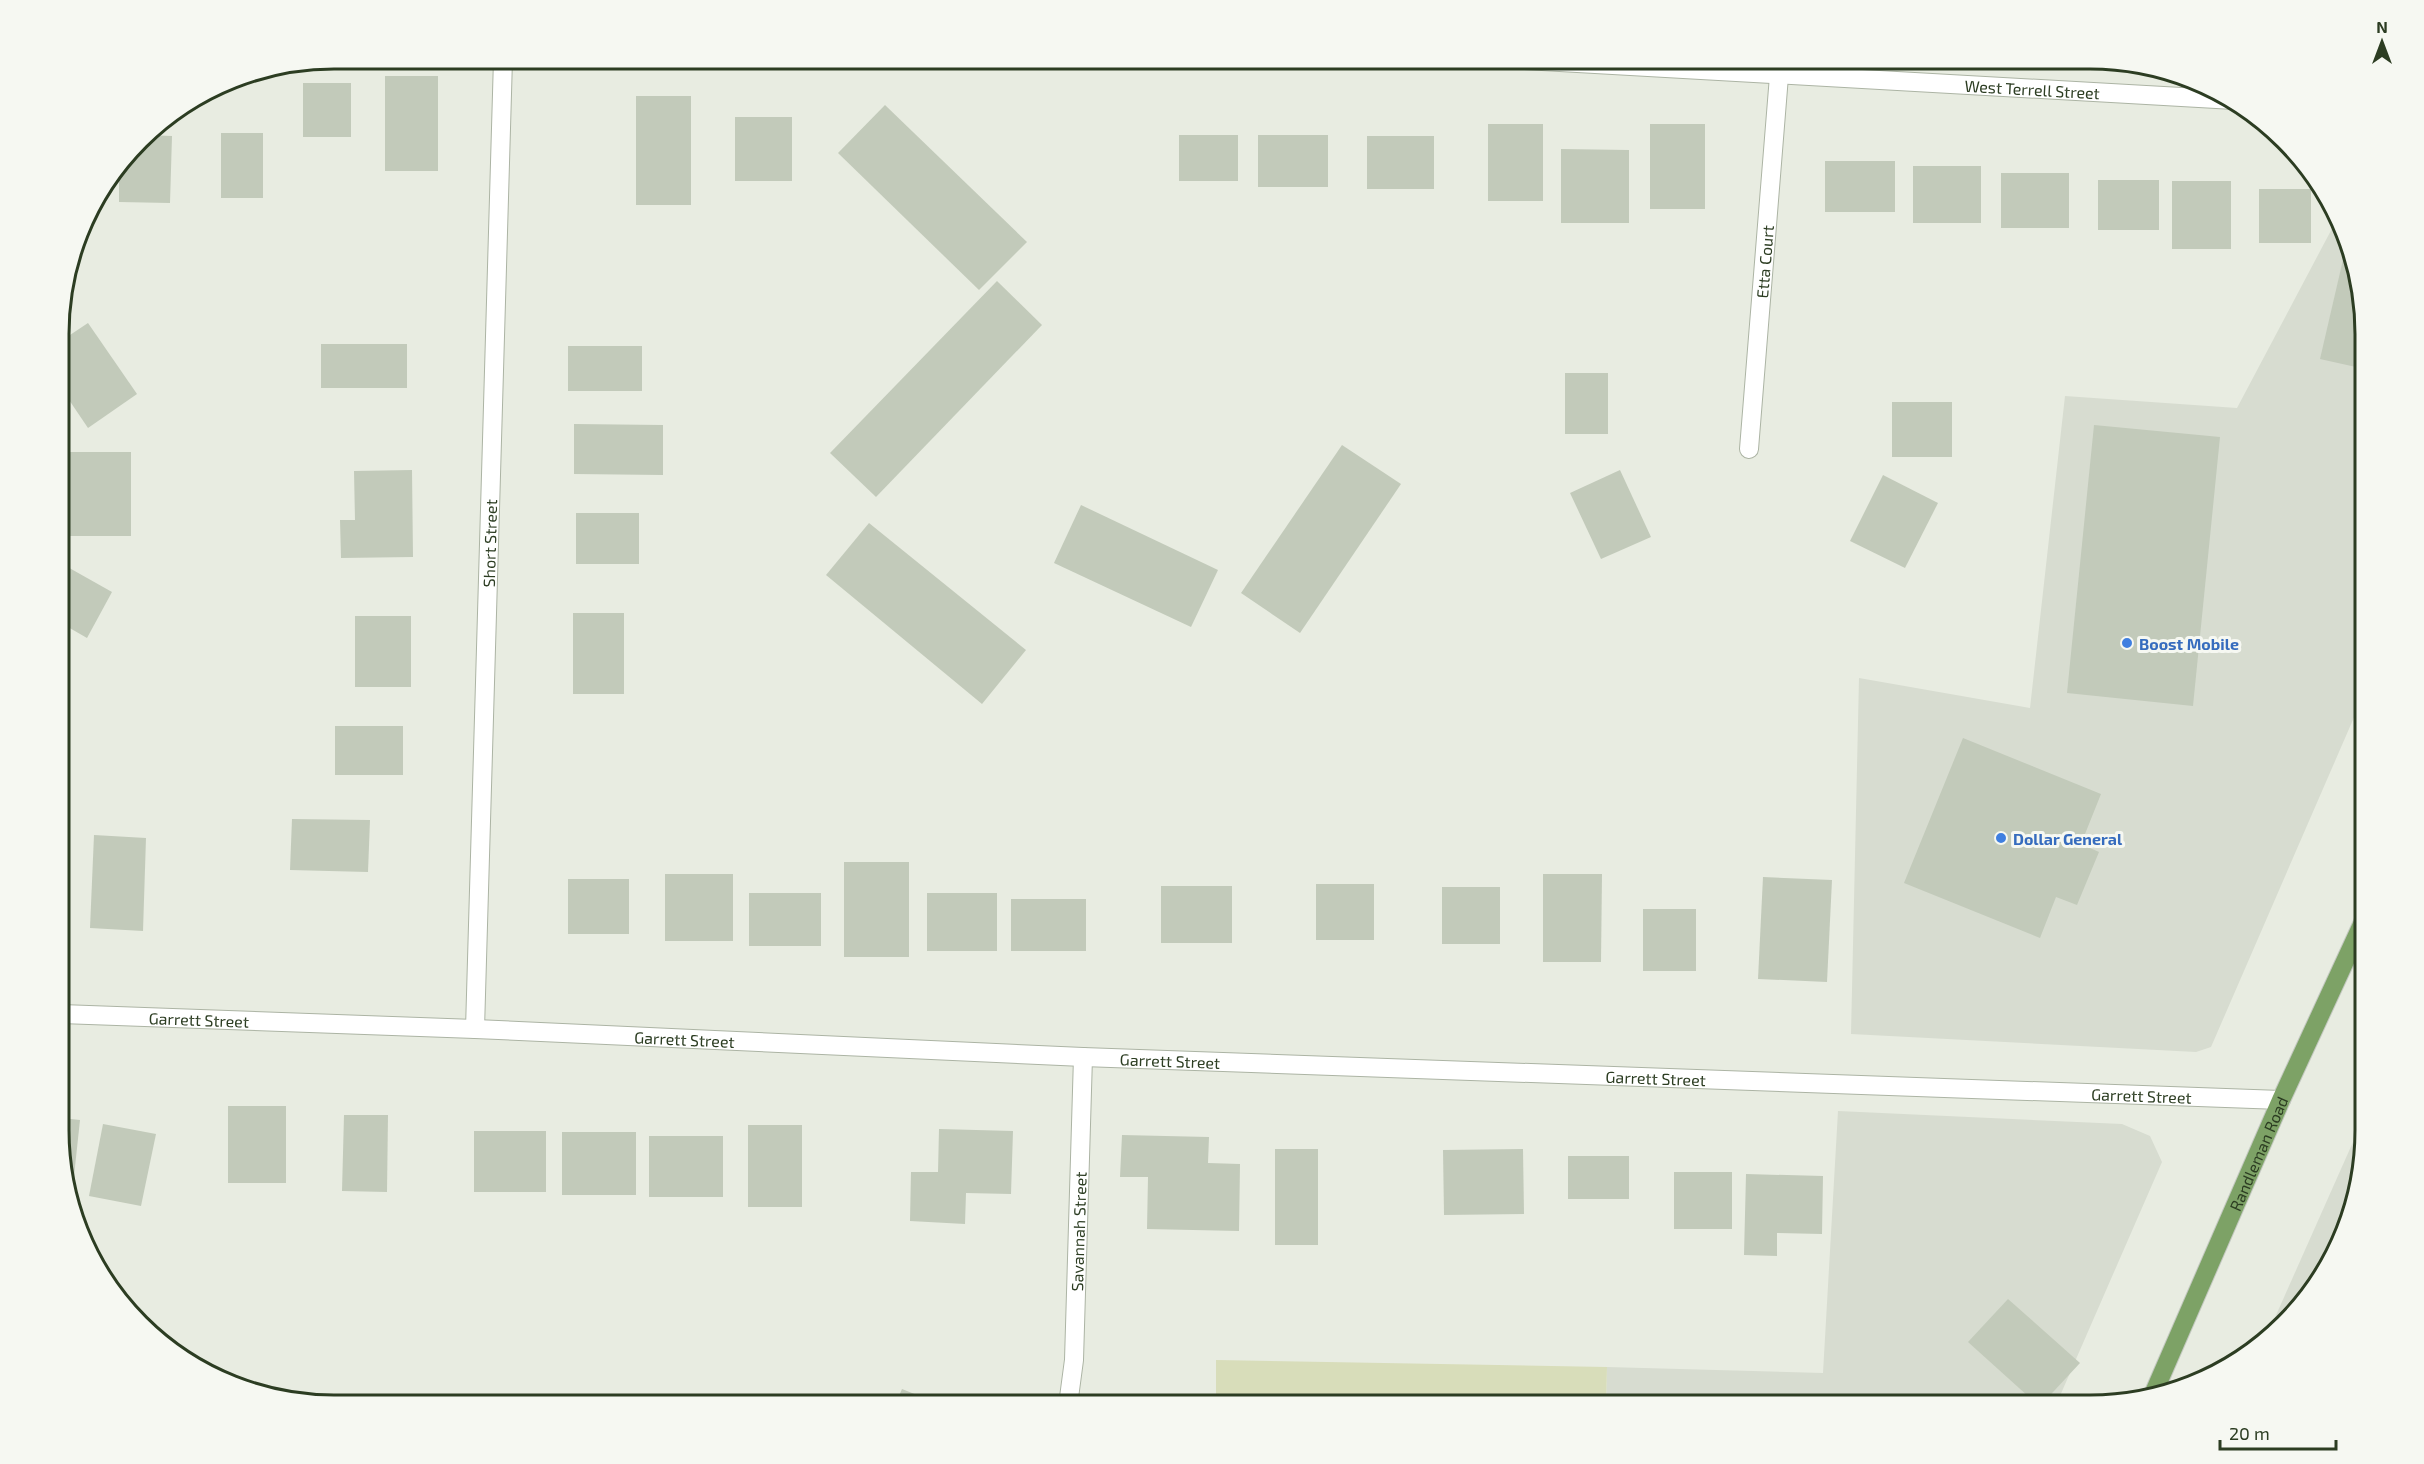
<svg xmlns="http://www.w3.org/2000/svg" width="2424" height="1464" viewBox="0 0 2424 1464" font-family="'Exo 2',sans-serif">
	<rect width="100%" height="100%" fill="#e8ece1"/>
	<g fill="#d7dcd0">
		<polygon points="2336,221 2365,316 2365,692 2211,1047 2196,1052 1851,1034 1859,678 2030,708 2065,396 2237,408"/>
		<polygon points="1838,1111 2122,1124 2150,1136 2162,1162 2056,1405 1606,1405 1607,1367 1823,1373"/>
		<polygon points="2365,1115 2365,1147 2328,1268 2285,1325 2265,1340"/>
	</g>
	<polygon fill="#d8ddba" points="1216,1360 1607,1367 1606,1405 1216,1405"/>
	<g fill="#c2caba">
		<rect x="385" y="76" width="53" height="95"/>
		<rect x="303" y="83" width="48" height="54"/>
		<rect x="636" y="96" width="55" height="109"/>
		<polygon points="885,105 1027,242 979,290 838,153"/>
		<rect x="735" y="117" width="57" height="64"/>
		<rect x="1488" y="124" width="55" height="77"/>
		<rect x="1650" y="124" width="55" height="85"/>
		<rect x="221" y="133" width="42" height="65"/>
		<polygon points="146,135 172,136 170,203 119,202 119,170"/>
		<rect x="1179" y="135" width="59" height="46"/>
		<rect x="1258" y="135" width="70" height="52"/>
		<rect x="1367" y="136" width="67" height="53"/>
		<polygon points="1561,149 1629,150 1629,223 1561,223"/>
		<rect x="1825" y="161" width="70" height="51"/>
		<rect x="1913" y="166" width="68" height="57"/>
		<rect x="2001" y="173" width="68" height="55"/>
		<rect x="2098" y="180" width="61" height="50"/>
		<rect x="2172" y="181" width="59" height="68"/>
		<rect x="2259" y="189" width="52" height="54"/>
		<polygon points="2345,251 2365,316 2365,369 2320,359"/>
		<polygon points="997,281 1042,325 876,497 830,453"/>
		<polygon points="88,323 137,394 88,428 61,388 61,341"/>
		<rect x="321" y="344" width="86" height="44"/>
		<rect x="568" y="346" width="74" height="45"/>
		<rect x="1565" y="373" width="43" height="61"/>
		<rect x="1892" y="402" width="60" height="55"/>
		<polygon points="574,424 663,425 663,475 574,474"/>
		<polygon points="2094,425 2220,437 2193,706 2067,693"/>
		<polygon points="1342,445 1401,484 1300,633 1241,593"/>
		<rect x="61" y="452" width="70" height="84"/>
		<polygon points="412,470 413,557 341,558 340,520 355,520 354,471"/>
		<polygon points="1620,470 1651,537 1601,559 1570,493"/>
		<polygon points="1883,475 1938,503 1905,568 1850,541"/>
		<polygon points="1081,505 1218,570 1191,627 1054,563"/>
		<rect x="576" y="513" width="63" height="51"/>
		<polygon points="869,523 1026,650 982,704 826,575"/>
		<polygon points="64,565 112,592 87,638 61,623 61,571"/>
		<rect x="573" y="613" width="51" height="81"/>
		<rect x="355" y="616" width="56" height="71"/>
		<rect x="335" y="726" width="68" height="49"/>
		<polygon points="1963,738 2101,794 2081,844 2099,852 2077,905 2056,897 2040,938 1904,883"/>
		<polygon points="292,819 370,820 368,872 290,870"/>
		<polygon points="94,835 146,838 143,931 90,928"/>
		<rect x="844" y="862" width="65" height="95"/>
		<rect x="665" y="874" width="68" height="67"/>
		<polygon points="1543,874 1602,874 1601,962 1543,962"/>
		<polygon points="1763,877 1832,880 1827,982 1758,979"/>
		<rect x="568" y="879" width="61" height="55"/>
		<rect x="1316" y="884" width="58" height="56"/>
		<rect x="1161" y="886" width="71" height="57"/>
		<rect x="1442" y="887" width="58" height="57"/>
		<rect x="749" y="893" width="72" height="53"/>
		<rect x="927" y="893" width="70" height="58"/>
		<rect x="1011" y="899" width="75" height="52"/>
		<rect x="1643" y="909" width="53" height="62"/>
		<rect x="228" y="1106" width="58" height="77"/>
		<polygon points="344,1115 388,1115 387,1192 342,1191"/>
		<polygon points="61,1118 80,1120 72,1195 61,1165"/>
		<polygon points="103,1124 156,1134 141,1206 89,1196"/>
		<rect x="748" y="1125" width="54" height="82"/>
		<polygon points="939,1129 1013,1131 1011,1194 966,1193 965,1224 910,1221 911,1172 938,1172"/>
		<rect x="474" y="1131" width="72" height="61"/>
		<rect x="562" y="1132" width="74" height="63"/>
		<polygon points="1122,1135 1209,1137 1208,1163 1240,1164 1239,1231 1147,1229 1148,1177 1120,1177"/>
		<rect x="649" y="1136" width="74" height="61"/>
		<rect x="1275" y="1149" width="43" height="96"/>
		<polygon points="1523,1149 1524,1214 1444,1215 1443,1150"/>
		<rect x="1568" y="1156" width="61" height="43"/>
		<rect x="1674" y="1172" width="58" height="57"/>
		<polygon points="1746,1174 1823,1176 1822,1234 1777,1233 1777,1256 1744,1255"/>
		<polygon points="2008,1299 2080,1363 2041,1405 2038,1405 1968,1342"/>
		<polygon points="902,1389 942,1405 895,1405"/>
		<polygon points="659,1396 681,1405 655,1405"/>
		<polygon points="438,1399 612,1403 612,1405 438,1405"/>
	</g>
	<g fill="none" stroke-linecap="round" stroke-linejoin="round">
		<g stroke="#acb4a4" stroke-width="20">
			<g id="minor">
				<path id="s1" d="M1508,59L2234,100"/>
				<path id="s2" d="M1749,449L1779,76"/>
				<path id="s3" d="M61,1014L475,1029L1083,1057L2281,1100"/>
				<path id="s4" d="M475,1029L503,59"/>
				<path id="s5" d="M1068,1405L1074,1360L1083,1057"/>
			</g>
		</g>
		<g stroke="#c4c9c1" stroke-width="20">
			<g id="major">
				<path id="s6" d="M2155,1390L2281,1100L2365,918"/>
			</g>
		</g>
		<use href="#minor" stroke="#fff" stroke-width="18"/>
		<use href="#major" stroke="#7da266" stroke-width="18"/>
	</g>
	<g fill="#3f7fe0" stroke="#f6f8f2" stroke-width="2">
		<circle cx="2127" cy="643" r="6"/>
		<circle cx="2001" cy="838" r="6"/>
	</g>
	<g text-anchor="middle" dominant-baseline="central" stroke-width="6" stroke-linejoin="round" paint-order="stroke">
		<g font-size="16" fill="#2c3d22" stroke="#f6f8f2">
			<text stroke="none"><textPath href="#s1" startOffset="525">West Terrell Street</textPath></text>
			<text stroke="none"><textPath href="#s2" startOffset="188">Etta Court</textPath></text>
			<text stroke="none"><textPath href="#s4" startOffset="486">Short Street</textPath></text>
			<text stroke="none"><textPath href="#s3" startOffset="138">Garrett Street</textPath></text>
			<text stroke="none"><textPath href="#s3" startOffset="624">Garrett Street</textPath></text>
			<text stroke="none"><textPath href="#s3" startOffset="1110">Garrett Street</textPath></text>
			<text stroke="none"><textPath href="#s3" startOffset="1596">Garrett Street</textPath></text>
			<text stroke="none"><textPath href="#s3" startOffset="2082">Garrett Street</textPath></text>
			<text stroke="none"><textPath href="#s6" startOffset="258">Randleman Road</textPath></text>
			<text stroke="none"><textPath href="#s5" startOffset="174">Savannah Street</textPath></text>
		</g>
		<g font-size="16" font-weight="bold" fill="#366cbe" stroke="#f6f8f2" text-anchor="start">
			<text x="2139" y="643">Boost Mobile</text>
			<text x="2013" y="838">Dollar General</text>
		</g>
	</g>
	<path d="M0 0H2424V1464H0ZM334 69H2090A265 265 0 0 1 2355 334V1130A265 265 0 0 1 2090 1395H334A265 265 0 0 1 69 1130V334A265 265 0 0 1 334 69Z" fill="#f6f8f2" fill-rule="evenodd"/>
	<path fill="none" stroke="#2c3d22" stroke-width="3" d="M334 69H2090A265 265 0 0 1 2355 334V1130A265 265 0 0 1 2090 1395H334A265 265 0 0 1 69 1130V334A265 265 0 0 1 334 69Z"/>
	<g transform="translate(2382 42)" stroke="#f6f8f2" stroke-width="4.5" paint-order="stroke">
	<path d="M0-4.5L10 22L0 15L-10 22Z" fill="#2c3d22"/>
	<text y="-9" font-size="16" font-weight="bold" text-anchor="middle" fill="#2c3d22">N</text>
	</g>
	<path d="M2220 1440v9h116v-9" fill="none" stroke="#2c3d22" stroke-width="3"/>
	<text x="2229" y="1440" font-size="18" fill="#2c3d22" stroke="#f6f8f2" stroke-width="4.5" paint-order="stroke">20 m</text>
</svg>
